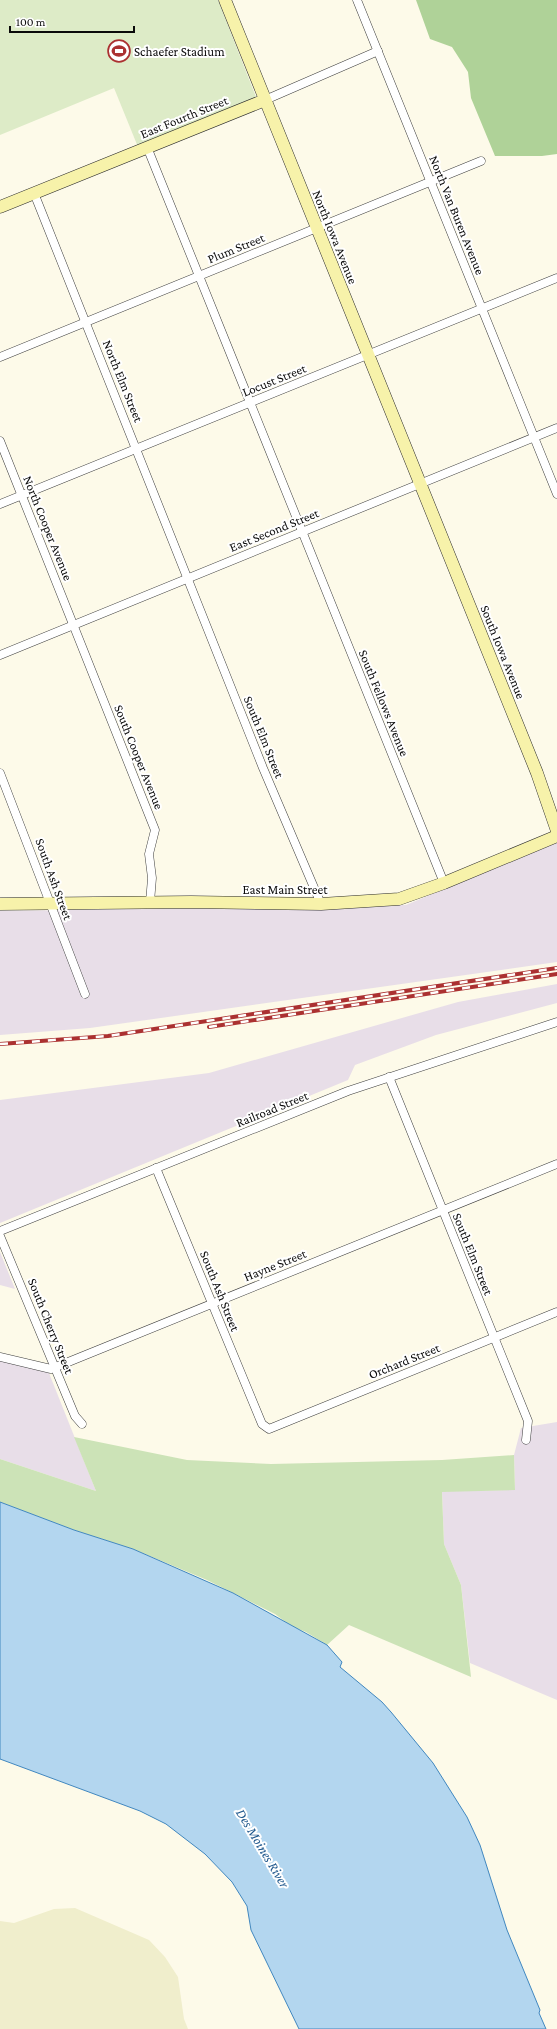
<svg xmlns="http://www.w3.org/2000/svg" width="557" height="2029" viewBox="0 0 557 2029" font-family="'Crimson Pro',serif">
	<rect width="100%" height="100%" fill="#fdfae9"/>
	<g fill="#e8dee8">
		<polygon points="557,842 557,962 90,1028 0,1035 0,911 406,905"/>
		<polygon points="557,984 557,1003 436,1035 355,1065 348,1080 0,1223 0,1100 209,1073 458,1002"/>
		<polygon points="0,1252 11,1279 15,1289 0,1285"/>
		<polygon points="0,1357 47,1368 96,1491 0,1459"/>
		<polygon points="557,1422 557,1700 470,1663 461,1585 444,1544 442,1491 515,1490 514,1455 521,1428"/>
	</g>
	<polygon fill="#f0eecc" points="75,1908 149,1940 165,1957 178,1977 184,2019 188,2029 0,2029 0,1921 14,1923 54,1909"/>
	<polygon fill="#cce3b7" points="74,1437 187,1460 271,1464 442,1460 514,1455 515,1490 442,1492 444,1544 461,1585 471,1677 349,1625 327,1645 306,1632 291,1626 275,1614 207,1580 133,1549 74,1530 0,1502 0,1459 96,1491"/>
	<polygon fill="#afd298" points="416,0 557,0 557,154 542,156 495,156 471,98 468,72 452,47 430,39"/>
	<polygon fill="#ddebc7" points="0,0 218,0 256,97 252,101 138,147 114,88 0,135"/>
	<polygon fill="#b3d6ef" stroke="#4187bf" points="0,1502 74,1530 133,1549 233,1593 327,1645 342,1662 340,1667 382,1702 391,1712 433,1763 467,1817 480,1845 507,1930 540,2010 539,2013 546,2029 299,2029 251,1930 247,1906 232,1882 205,1854 166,1824 140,1811 0,1759"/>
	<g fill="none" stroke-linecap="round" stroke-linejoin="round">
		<g stroke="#3d3d3d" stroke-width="9">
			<g id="minor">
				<polyline points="357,0 557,494"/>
				<polyline points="265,100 378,51"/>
				<polyline points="147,147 444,883"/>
				<polyline points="34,193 263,768 321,904"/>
				<polyline points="0,357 481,161"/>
				<polyline points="0,441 155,830 149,854 152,878 150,902"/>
				<polyline points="0,504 557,278"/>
				<polyline points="0,655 557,428"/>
				<polyline points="0,773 85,994"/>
				<polyline points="389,1077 528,1421 526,1440"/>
				<polyline points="156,1168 262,1424 269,1429 557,1312"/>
				<polyline points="0,1231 348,1091 557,1022"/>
				<polyline points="0,1236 75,1416 82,1424"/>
				<polyline points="0,1357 51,1369 557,1164"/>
			</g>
		</g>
		<g stroke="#2c2c2c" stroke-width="13">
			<g id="secondary">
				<polyline points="225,0 537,773 557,831"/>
				<polyline points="0,207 265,100"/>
				<polyline points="0,904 191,902 321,904 399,899 444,883 557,836"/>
			</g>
		</g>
		<use href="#minor" stroke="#fff" stroke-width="8"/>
		<use href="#secondary" stroke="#f7f2aa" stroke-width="12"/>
		<g stroke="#ab3131" stroke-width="4">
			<g id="rail">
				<polyline points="209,1027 557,974"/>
				<polyline points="0,1044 108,1036 557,968"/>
			</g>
		</g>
		<use href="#rail" stroke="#fff" stroke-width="2.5" stroke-dasharray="8" stroke-linecap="butt"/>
	</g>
	<defs>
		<g id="stadium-ring" transform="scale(1.15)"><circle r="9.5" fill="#fff" stroke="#ab3131" stroke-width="1.5"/><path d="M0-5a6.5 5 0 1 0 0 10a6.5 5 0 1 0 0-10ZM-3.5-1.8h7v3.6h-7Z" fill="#ab3131"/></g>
	</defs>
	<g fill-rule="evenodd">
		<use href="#stadium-ring" x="119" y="51"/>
	</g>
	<g text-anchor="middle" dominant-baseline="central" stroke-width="4" stroke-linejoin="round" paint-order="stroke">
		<g font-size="13" fill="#0a0a0a" stroke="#fff" text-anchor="start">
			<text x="134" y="51">Schaefer Stadium</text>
		</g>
		<g font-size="13" fill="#0a0a0a" stroke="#fff">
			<text transform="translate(184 117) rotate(-22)">East Fourth Street</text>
			<text transform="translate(457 215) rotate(68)">North Van Buren Avenue</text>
			<text transform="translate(335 237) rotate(68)">North Iowa Avenue</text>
			<text transform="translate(236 248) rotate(-22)">Plum Street</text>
			<text transform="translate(274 380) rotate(-22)">Locust Street</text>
			<text transform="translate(123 381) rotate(68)">North Elm Street</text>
			<text transform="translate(48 528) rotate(68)">North Cooper Avenue</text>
			<text transform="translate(274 530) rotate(-22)">East Second Street</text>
			<text transform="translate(503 652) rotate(68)">South Iowa Avenue</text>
			<text transform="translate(384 703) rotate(68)">South Fellows Avenue</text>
			<text transform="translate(264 737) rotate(68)">South Elm Street</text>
			<text transform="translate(139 757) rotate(68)">South Cooper Avenue</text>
			<text transform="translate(54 879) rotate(70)">South Ash Street</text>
			<text x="285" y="889">East Main Street</text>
			<text transform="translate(272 1109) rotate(-22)">Railroad Street</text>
			<text transform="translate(473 1254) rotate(68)">South Elm Street</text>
			<text transform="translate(275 1265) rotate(-22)">Hayne Street</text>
			<text transform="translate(220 1291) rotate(68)">South Ash Street</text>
			<text transform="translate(51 1326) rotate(68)">South Cherry Street</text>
			<text transform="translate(404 1361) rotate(-22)">Orchard Street</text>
		</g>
		<g font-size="14" font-style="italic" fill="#21598e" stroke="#fff">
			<text transform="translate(263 1848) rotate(59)">Des Moines River</text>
		</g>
	</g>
	<path d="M10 26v6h124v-6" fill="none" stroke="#0a0a0a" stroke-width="2"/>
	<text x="16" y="26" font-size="12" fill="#0a0a0a" stroke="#ffffff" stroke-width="3" paint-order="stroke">100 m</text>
</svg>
